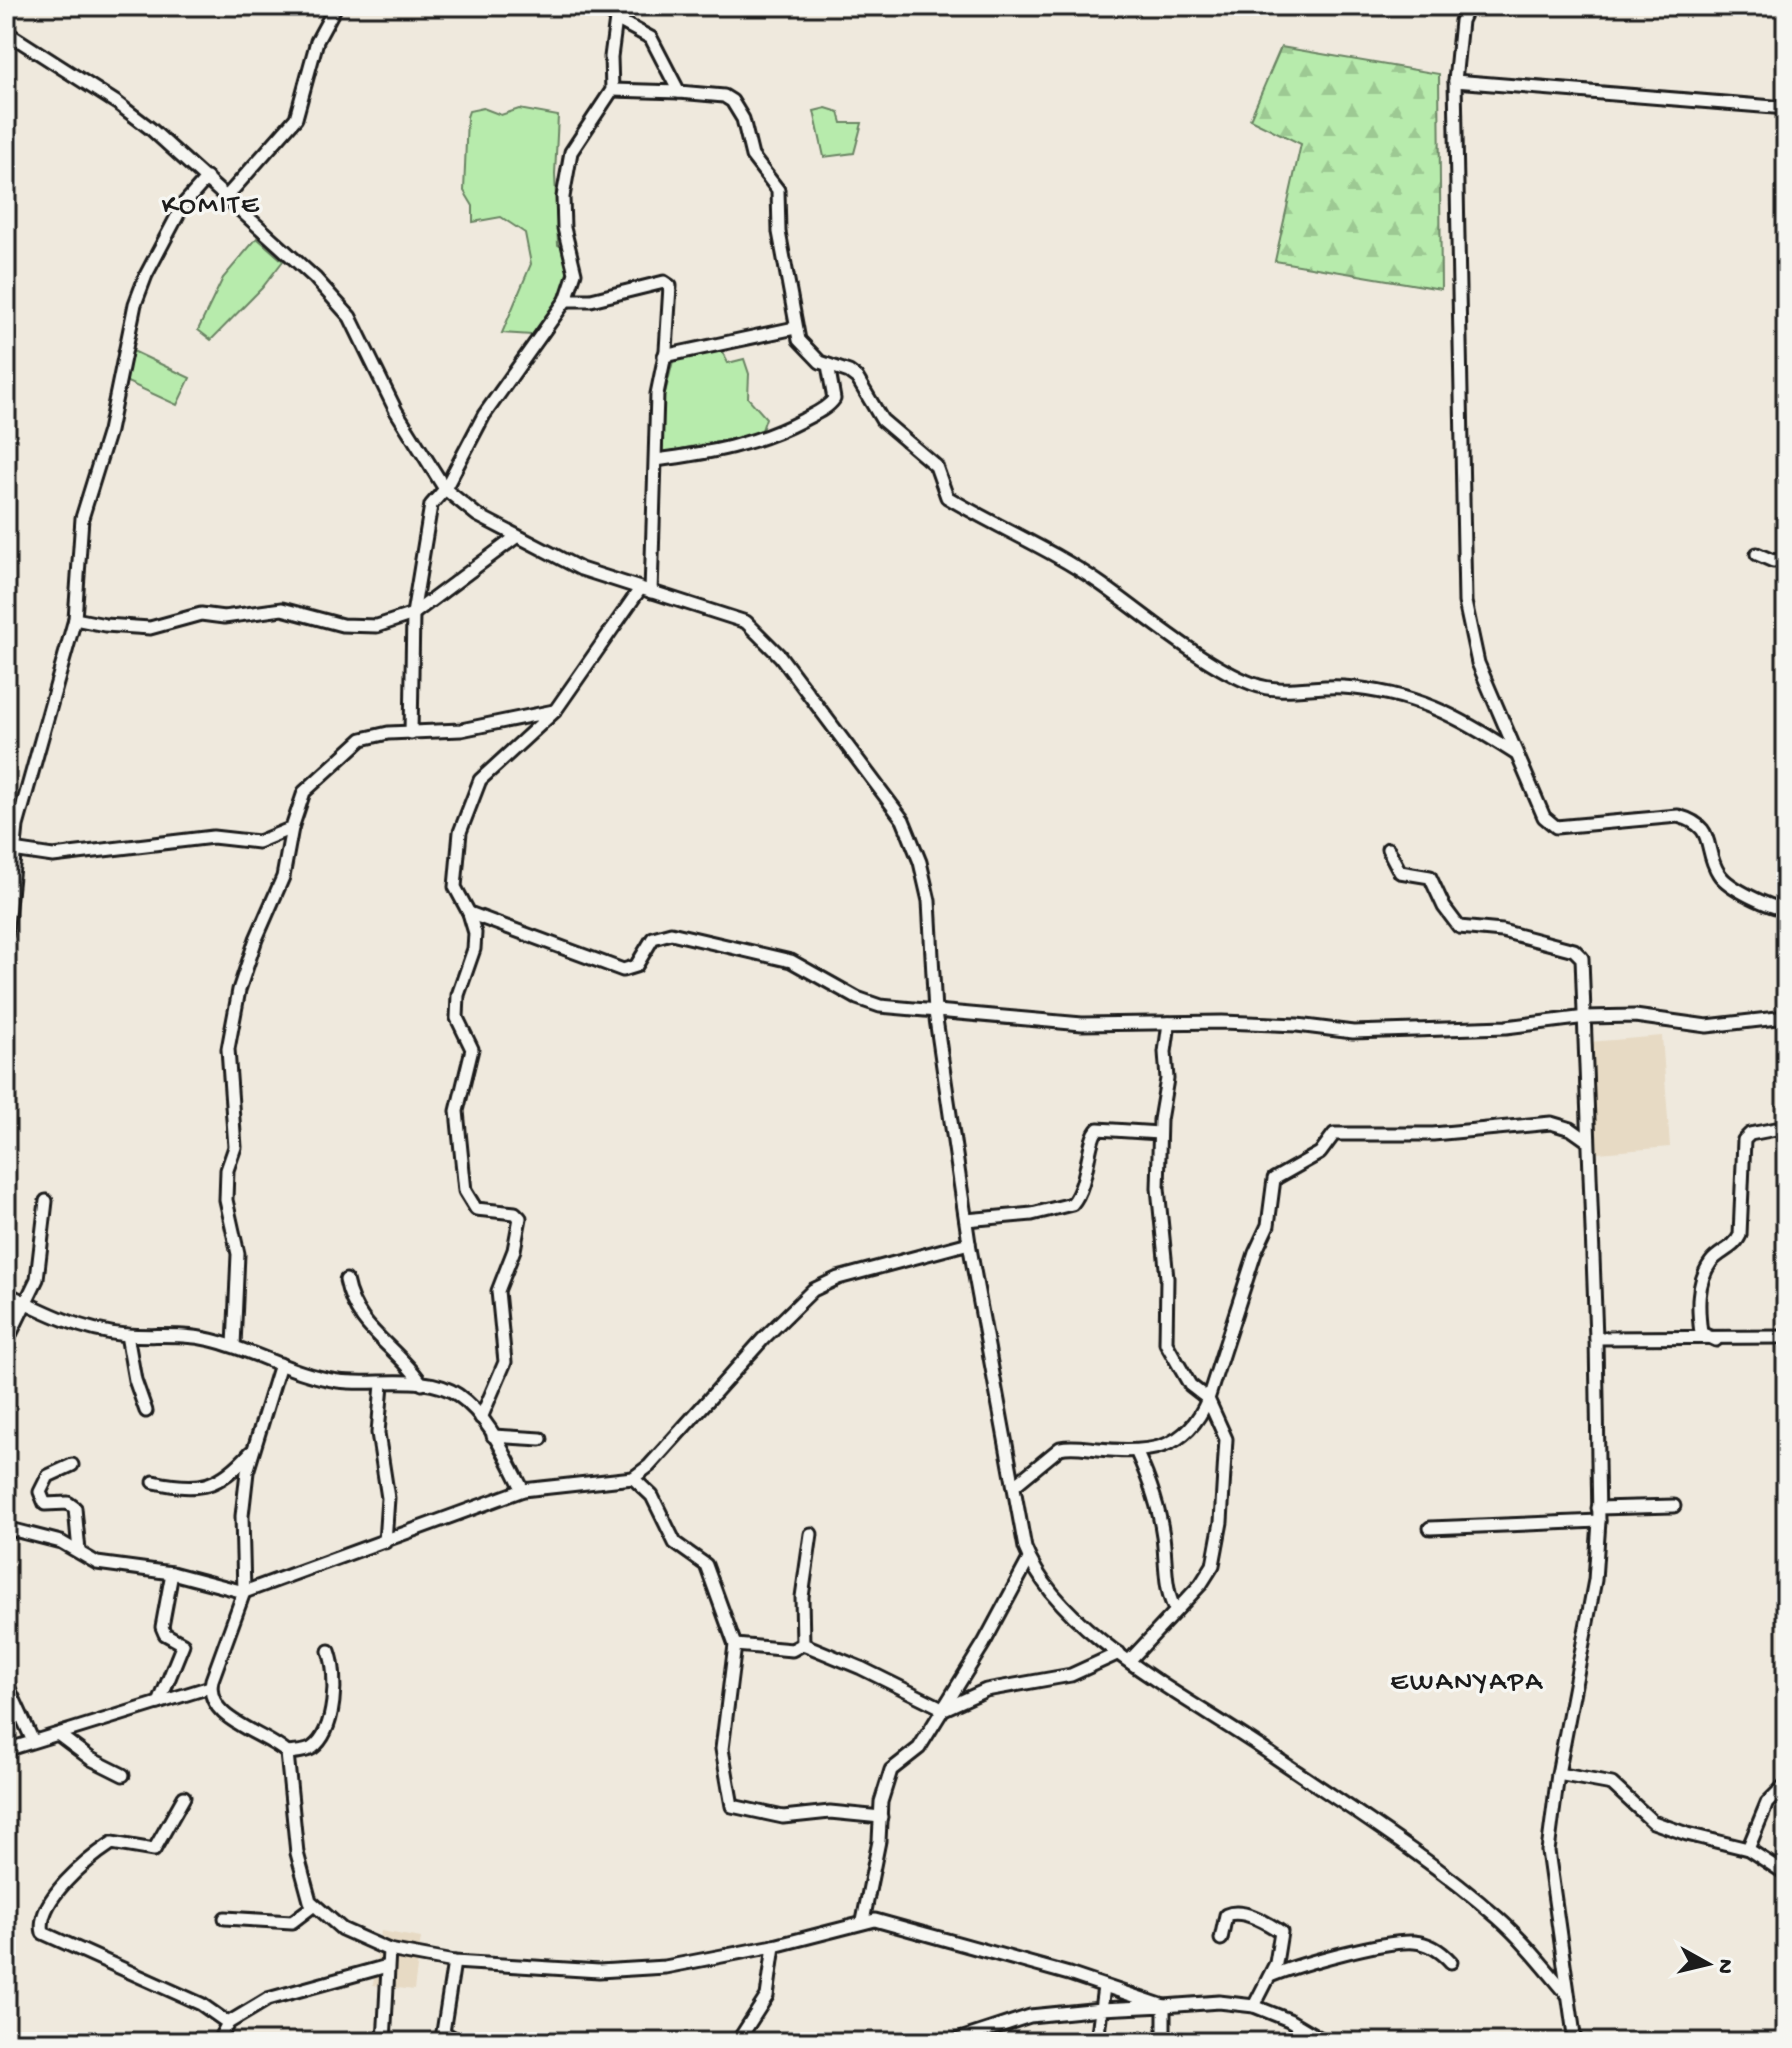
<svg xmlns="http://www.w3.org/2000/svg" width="1792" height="2048" viewBox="0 0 1792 2048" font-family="'Gochi Hand',sans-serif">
	<defs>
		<pattern id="forest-firs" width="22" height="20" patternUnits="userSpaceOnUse" patternTransform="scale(2)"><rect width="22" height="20" fill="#b7ebac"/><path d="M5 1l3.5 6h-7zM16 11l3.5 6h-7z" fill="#9dc993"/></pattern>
	</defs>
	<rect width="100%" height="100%" fill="#efe9dd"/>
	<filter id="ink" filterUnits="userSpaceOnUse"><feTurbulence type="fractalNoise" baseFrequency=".0125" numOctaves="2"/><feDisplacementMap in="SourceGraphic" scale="16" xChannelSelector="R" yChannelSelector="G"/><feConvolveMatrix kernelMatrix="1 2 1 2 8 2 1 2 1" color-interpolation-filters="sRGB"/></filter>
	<g filter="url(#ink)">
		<g fill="#e7dac4">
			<polygon points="1662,1036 1670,1147 1598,1153 1589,1042"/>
			<polygon points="381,1931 421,1938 414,1990 373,1985"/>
		</g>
		<g fill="#b7ebac" stroke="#6a8464" stroke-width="2">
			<path d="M483,108L501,115L519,109L558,116L555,174L558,245L571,253C573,285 557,313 532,335L502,333L531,264L525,233L501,217L473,222V206L464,191L467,117L469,111Z"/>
			<polygon points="826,108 839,112 842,123 862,123 854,153 824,157 814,111"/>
			<polygon points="257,238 283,261 262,288 211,340 198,330 223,278"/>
			<polygon points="718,344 728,363 744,359 749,374 748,398 766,418 761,433 660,453 664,397 674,357"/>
			<polygon points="133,351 190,378 177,405 125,381"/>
		</g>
		<polygon fill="url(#forest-firs)" stroke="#6a8464" stroke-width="2" points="1281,47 1439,74 1441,289 1275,261 1301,144 1250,119"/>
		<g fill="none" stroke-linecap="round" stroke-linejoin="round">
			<g stroke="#1c1c1c" stroke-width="17">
				<g id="minor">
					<path d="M1468,6L1461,21L1455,81L1465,602L1478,663L1544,817L1556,827L1678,816C1718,827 1702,848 1719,874C1728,888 1770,908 1786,909"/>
					<path d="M616,19L651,38L679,92L724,96L732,101L743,119L752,156L778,190L779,232L799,340L820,362L849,372L857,378L882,420L936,466L947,497C997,527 1053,550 1101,584C1145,615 1203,665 1253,684C1281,695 1314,685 1343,687C1414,692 1458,716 1516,754"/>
					<path d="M6,32L117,103L151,129L315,278L350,317L396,411L445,489L477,515L581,569L746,622L780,656L903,820L920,862L929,901L935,1012L943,1067L969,1243L1025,1548C1059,1636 1197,1702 1272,1755C1348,1807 1429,1857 1498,1918C1524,1941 1545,1968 1567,1994"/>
					<polyline points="1455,81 1786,108"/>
					<polyline points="612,90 679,92"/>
					<polyline points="228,195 296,118 317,41 336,6"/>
					<polyline points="566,300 591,300 664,282 670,286 666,350 657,394 651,592"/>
					<polyline points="664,356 795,328"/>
					<path d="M656,460C709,453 756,445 803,420C814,414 827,409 834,399L828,365"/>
					<polyline points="1757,554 1773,561 1786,559"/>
					<polyline points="75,619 105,625 150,628 201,614 224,617 282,609 342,625 377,626 413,614 516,537"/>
					<polyline points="411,733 413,614 431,505 445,489 484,415 566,300 575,273 564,228 563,197 571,152 612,90 611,57 616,19 604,6"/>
					<polyline points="6,849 53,856 213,837 258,842 292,828 304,792 362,739 388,733 461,730 554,711"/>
					<polyline points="1388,849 1400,872 1430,877 1444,907 1459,927 1502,931 1574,950 1582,958 1596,1338 1599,1521 1595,1580 1558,1774 1548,1851 1575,2042"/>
					<polyline points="469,913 623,970 636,966 653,938 671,933 791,961 857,998 880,1006 1082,1024 1222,1022 1297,1025 1353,1032 1506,1027 1586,1017 1635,1016 1707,1026 1786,1017"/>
					<polyline points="6,936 17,826 75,619 82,518 109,431 135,304 146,275 183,205 207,178"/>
					<path d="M966,1220L1032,1214L1072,1204C1089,1185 1087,1139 1098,1129L1159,1133"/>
					<path d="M346,1280C356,1330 395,1344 422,1384"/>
					<path d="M6,1293C44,1312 82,1331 126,1335C155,1337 182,1333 211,1340C254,1350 294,1375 338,1381C374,1386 427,1373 458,1395C490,1417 506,1458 523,1490"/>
					<polyline points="127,1335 135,1380 146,1411"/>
					<polyline points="1596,1338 1786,1337"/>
					<path d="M1716,1340L1701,1333C1698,1310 1696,1282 1711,1262C1719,1251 1734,1249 1740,1235L1744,1140L1750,1134L1786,1127"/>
					<polyline points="6,1343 37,1279 46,1201"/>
					<polyline points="234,1346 238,1254 226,1200 227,1170 235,1147 228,1049 239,990 256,939 283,877 292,828"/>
					<path d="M280,1364L247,1472L242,1516L244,1592L212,1680C203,1720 265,1732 287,1753L297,1853L310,1901L342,1929L389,1950L454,1962L599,1971L665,1967L774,1946L875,1920L1069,1974L1164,2006L1219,2002L1254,2006L1289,2020L1326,2042"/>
					<polyline points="382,1384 378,1433 388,1498 385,1542"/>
					<polyline points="481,1418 505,1362 498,1291 514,1250 520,1218 515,1213 476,1209 465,1191 457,1111 472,1049 457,1018 458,995 474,949 475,933 469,913 455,887 460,832 480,780 555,711 640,589"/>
					<polyline points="493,1436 541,1439"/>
					<path d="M1137,1453C1149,1479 1159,1507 1163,1536C1166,1558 1164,1590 1175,1609"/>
					<polyline points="72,1465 48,1476 40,1492 45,1504 68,1503 75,1508 79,1551"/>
					<polyline points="633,1478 652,1496 675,1543 706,1565 735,1645 722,1749 732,1806 783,1817 830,1812 881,1817"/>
					<path d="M154,1482C200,1492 219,1488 251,1452"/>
					<path d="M1015,1485L1060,1448C1072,1445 1086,1448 1098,1449C1149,1454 1186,1451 1208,1399L1255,1253L1268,1225L1274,1179L1320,1153L1334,1134H1433L1551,1123L1571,1129L1588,1141"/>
					<polyline points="1598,1508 1674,1506"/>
					<polyline points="6,1528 61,1542 97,1563 172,1573 244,1592 523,1490 633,1478 649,1466 763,1339 813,1290 838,1278 969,1243"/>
					<polyline points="1430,1528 1599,1521"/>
					<polyline points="803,1644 802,1597 811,1534"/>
					<polyline points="735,1645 792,1650 803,1644 861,1668 944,1709 986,1690 1071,1675 1119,1653"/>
					<polyline points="1130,1660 1201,1584 1213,1565 1221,1522 1226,1439 1208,1399 1190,1385 1166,1343 1167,1278 1158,1188 1160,1120 1167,1079 1165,1052 1169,1023"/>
					<polyline points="6,1682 32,1739"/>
					<polyline points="159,1703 183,1644 165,1634 162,1627 172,1573"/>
					<polyline points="59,1735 91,1759 123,1775"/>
					<polyline points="6,1750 210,1687"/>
					<path d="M287,1753C295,1752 306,1752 312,1748C336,1731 338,1675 329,1651"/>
					<polyline points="1558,1774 1612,1784 1653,1822 1687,1834 1748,1849 1786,1874"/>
					<path d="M184,1797L154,1850L112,1843C88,1859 35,1901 43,1933L201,2004L228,2023L268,1999L387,1966"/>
					<polyline points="1748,1849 1767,1803 1786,1784"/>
					<polyline points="225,1918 292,1922 313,1906"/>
					<polyline points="863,1921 879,1841 881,1802 891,1770 919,1748 984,1643 1029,1559"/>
					<path d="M1221,1939L1226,1915C1243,1908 1266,1922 1281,1932L1276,1963L1254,2006"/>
					<polyline points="454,1962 443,2032 455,2039"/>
					<path d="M1270,1976C1300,1964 1383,1940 1414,1942C1430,1943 1441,1951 1451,1962"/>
					<polyline points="740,2038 767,1996 774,1946"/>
					<polyline points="218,2042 228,2023"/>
					<polyline points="384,2042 389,1950"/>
					<polyline points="951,2042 1030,2016 1101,2009 1104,1987"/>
					<polyline points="1097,2042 1101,2009 1164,2006 1164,2042"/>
				</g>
			</g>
			<use href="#minor" stroke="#f6f6f2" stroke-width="11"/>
		</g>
	</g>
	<g text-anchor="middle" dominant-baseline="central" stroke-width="7" stroke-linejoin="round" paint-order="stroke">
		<g font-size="28" letter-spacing="2" fill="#1c1c1c" stroke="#f6f6f2">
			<text x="211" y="206">KOMITE</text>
			<text x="1467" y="1683">EWANYAPA</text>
		</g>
	</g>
	<rect width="1792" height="2048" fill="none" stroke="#f6f6f2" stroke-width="32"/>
	<rect x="16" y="16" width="1760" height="2016" fill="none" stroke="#1c1c1c" stroke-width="3" filter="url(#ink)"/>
	<g transform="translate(1708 1964) rotate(98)" stroke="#f6f6f2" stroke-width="6" paint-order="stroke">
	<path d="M0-6L14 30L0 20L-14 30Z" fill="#1c1c1c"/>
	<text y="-12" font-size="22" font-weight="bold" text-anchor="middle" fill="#1c1c1c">N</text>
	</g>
</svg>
